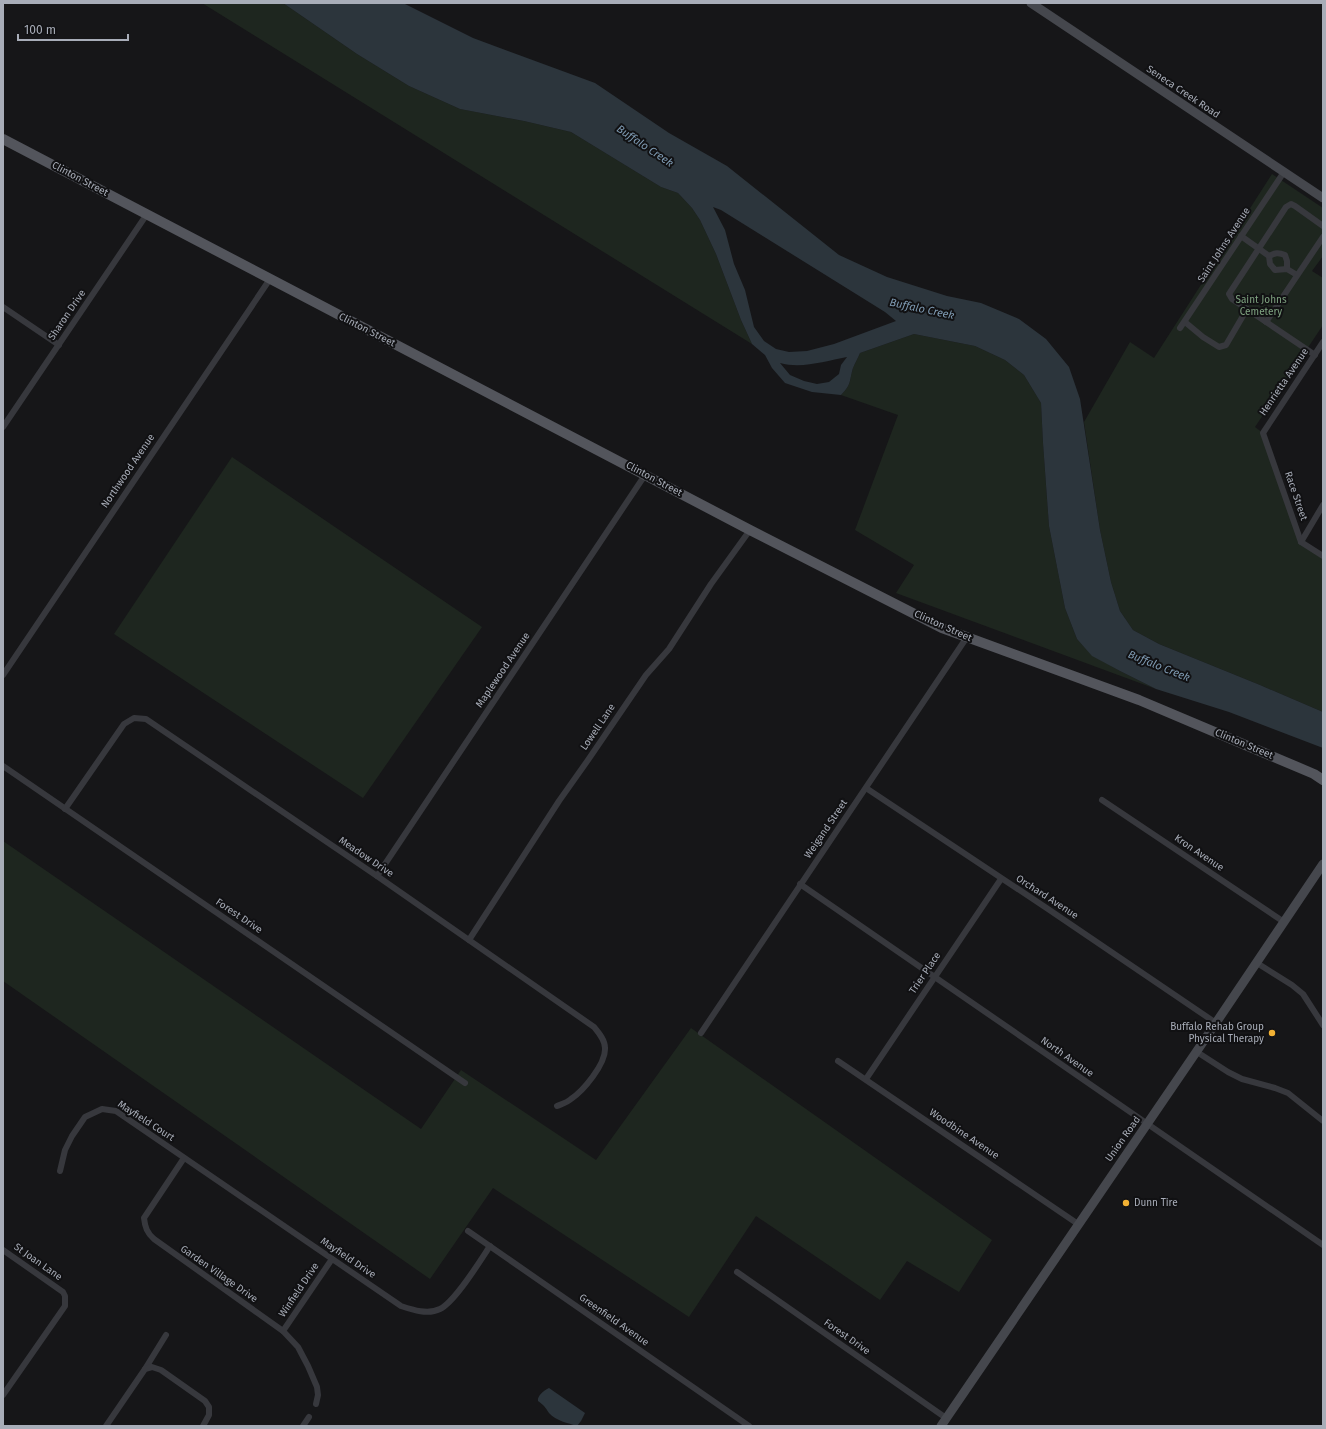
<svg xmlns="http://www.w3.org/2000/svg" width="1326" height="1429" viewBox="0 0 1326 1429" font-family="'Fira Sans',sans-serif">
	<rect width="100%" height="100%" fill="#161618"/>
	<g fill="#1e261f">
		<polygon points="202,3 283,3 357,54 409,86 460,109 524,121 571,132 661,187 678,193 692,208 700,220 716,254 741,320 752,344"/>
		<polygon points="1272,174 1323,208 1323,256 1312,271 1323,278 1323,325 1255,427 1263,433 1301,542 1323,556 1323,712 1260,685 1159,644 1133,630 1120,611 1111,582 1100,530 1084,422 1130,342 1154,358"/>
		<path d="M914,334L975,346L1005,360L1024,375L1041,403L1043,443L1049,526L1065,608L1077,639L1093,656L1120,671L1156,689L896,593L914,565L855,530L898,415L841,395C852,384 849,381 853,368C855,363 858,358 860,353Z"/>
		<polygon points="232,457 482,627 363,798 114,634"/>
		<polygon points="3,841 421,1129 461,1070 596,1160 691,1028 992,1240 959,1292 907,1261 880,1300 756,1216 689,1317 493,1188 430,1279 3,981"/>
	</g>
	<g fill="#2c353c" fill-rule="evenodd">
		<path d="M283,3H403L473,38L595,83L669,133L727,166L839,255L887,277L947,296L981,303L1019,319L1046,339L1069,367L1080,399L1100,530L1111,582L1120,611L1133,630L1159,644L1260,685L1323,712V748L1229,712L1156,689L1120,671L1092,656L1077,639L1065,608L1049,526L1043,443L1041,403L1024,375L1005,360L975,346L914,334L860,353C858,358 855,363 853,368C849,381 852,384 841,395L812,392L785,383L772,368L765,355L752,344L741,320L716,254L700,220L692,208L678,193L661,187L571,132L524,121L460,109L409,86L357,54ZM713,207L721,210L885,312L896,321L834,344L807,351L789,352L776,349L764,341L754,327L745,290L734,264L725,230ZM847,357L841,365L839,374L829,382L817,384L804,381L790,375L780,363C802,369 825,361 847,357Z"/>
		<path d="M549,1388L585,1413L581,1421L577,1426C568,1423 556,1421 549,1413C545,1407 545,1406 538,1401C537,1396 544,1390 549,1388Z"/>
	</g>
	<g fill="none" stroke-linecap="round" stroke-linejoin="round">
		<g stroke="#37383d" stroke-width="6">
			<polyline points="1241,236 1269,256 1270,264 1275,270 1287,269 1297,275"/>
			<path d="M1269,256C1275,253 1278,252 1285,255L1287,261V269"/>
			<polyline points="3,307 59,345"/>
			<polyline points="1185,322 1203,337 1219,347 1226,345 1247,309"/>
			<polyline points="1266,322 1323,237"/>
			<polyline points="1180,328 1284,172"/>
			<polyline points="1323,342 1263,433 1301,542 1323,556"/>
			<polyline points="1315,355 1232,299 1229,294 1286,207 1291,204 1295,206 1323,226"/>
			<polyline points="3,427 147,214"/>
			<polyline points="1301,542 1323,505"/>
			<polyline points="3,675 270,279"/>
			<polyline points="3,766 465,1083"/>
			<polyline points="866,788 1048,909 1216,1023"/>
			<polyline points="1102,800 1284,922"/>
			<path d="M65,809L124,724L134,718L146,719L377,876L594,1027C599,1033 605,1040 605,1048C606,1064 583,1091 571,1099C568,1102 562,1104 557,1106"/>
			<polyline points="377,876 645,475"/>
			<polyline points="800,884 1323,1245"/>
			<polyline points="469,940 559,801 588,760 646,675 669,649 711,584 750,530"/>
			<polyline points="1257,963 1292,985 1303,994 1323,1025"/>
			<polyline points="701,1033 967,637"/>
			<polyline points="1197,1052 1228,1072 1242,1079 1275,1088 1288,1093 1323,1121"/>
			<polyline points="838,1061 1078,1224"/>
			<polyline points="866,1079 1001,879"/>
			<path d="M184,1158L144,1218C145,1227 147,1233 154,1239L283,1331L298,1347L308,1366L317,1387L318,1395L316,1404"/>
			<path d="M60,1171L65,1150L72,1136L85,1117L102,1109L116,1111L401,1306C413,1310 428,1315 440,1309C455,1302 480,1261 490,1246"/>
			<polyline points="468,1231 749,1426"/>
			<polyline points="3,1250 63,1292 65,1296 65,1306 3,1395"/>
			<polyline points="737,1272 946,1418"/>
			<polyline points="283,1331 332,1259"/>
			<polyline points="145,1369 166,1335"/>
			<polyline points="106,1426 145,1369 152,1367 161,1370 205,1401 209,1407 209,1415 203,1426"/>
			<polyline points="303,1426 309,1417"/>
		</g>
		<g stroke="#45474d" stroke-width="9">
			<polyline points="1031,3 1323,198"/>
			<polyline points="941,1426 1201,1045 1323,864"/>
		</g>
		<polyline stroke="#53555c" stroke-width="10" points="3,139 750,530 942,628 1139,700 1314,774 1323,780"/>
	</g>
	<g fill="#f2b134" stroke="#111113" stroke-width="1.5">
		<circle cx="1272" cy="1033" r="4"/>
		<circle cx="1126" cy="1203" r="4"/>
	</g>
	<g text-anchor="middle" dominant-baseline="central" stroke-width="4" stroke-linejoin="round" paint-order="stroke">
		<g font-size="10" fill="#a8adb8" stroke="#111113">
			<text transform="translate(1183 92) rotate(34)">Seneca Creek Road</text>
			<text transform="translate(80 179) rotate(28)">Clinton Street</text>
			<text transform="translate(1224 245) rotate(-57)">Saint Johns Avenue</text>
			<text transform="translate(67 315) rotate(-56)">Sharon Drive</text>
			<text transform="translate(367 330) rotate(27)">Clinton Street</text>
			<text transform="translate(1284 382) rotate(-56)">Henrietta Avenue</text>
			<text transform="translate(128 471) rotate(-56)">Northwood Avenue</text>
			<text transform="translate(654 479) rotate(28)">Clinton Street</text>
			<text transform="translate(1296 496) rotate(71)">Race Street</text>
			<text transform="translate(943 626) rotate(24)">Clinton Street</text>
			<text transform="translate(503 670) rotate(-56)">Maplewood Avenue</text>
			<text transform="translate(598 727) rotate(-56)">Lowell Lane</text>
			<text transform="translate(1244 744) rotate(23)">Clinton Street</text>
			<text transform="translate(826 829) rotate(-56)">Weigand Street</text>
			<text transform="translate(1199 853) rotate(34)">Kron Avenue</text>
			<text transform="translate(366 857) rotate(34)">Meadow Drive</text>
			<text transform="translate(1047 897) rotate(33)">Orchard Avenue</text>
			<text transform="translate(239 916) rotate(34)">Forest Drive</text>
			<text transform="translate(925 973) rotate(-56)">Trier Place</text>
			<text transform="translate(1067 1057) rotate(35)">North Avenue</text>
			<text transform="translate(146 1121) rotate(33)">Mayfield Court</text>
			<text transform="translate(964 1134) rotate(34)">Woodbine Avenue</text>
			<text transform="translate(1123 1139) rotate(-55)">Union Road</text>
			<text transform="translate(348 1258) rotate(34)">Mayfield Drive</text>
			<text transform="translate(38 1262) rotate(35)">St Joan Lane</text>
			<text transform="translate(219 1274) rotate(35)">Garden Village Drive</text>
			<text transform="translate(299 1290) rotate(-56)">Winfield Drive</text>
			<text transform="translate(614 1320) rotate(35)">Greenfield Avenue</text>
			<text transform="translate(847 1337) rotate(35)">Forest Drive</text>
		</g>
		<g font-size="10" fill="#7fa381" stroke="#111113">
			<text x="1261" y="300">Saint Johns<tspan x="1261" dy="12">Cemetery</tspan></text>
		</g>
		<g font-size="10" fill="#a8adb8" stroke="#111113" text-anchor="end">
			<text x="1264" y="1027">Buffalo Rehab Group<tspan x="1264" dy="12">Physical Therapy</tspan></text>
			<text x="1134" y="1203" text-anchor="start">Dunn Tire</text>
		</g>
		<g font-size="11" font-style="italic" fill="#7f9bb3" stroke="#111113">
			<text transform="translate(645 146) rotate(34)">Buffalo Creek</text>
			<text transform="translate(922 309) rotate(12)">Buffalo Creek</text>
			<text transform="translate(1159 666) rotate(22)">Buffalo Creek</text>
		</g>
	</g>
	<rect width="1326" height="1429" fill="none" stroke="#a8adb8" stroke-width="8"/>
	<path d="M18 34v6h110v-6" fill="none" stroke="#a8adb8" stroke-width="2"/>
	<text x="24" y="34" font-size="12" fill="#a8adb8" stroke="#111113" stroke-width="3" paint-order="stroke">100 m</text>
</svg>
